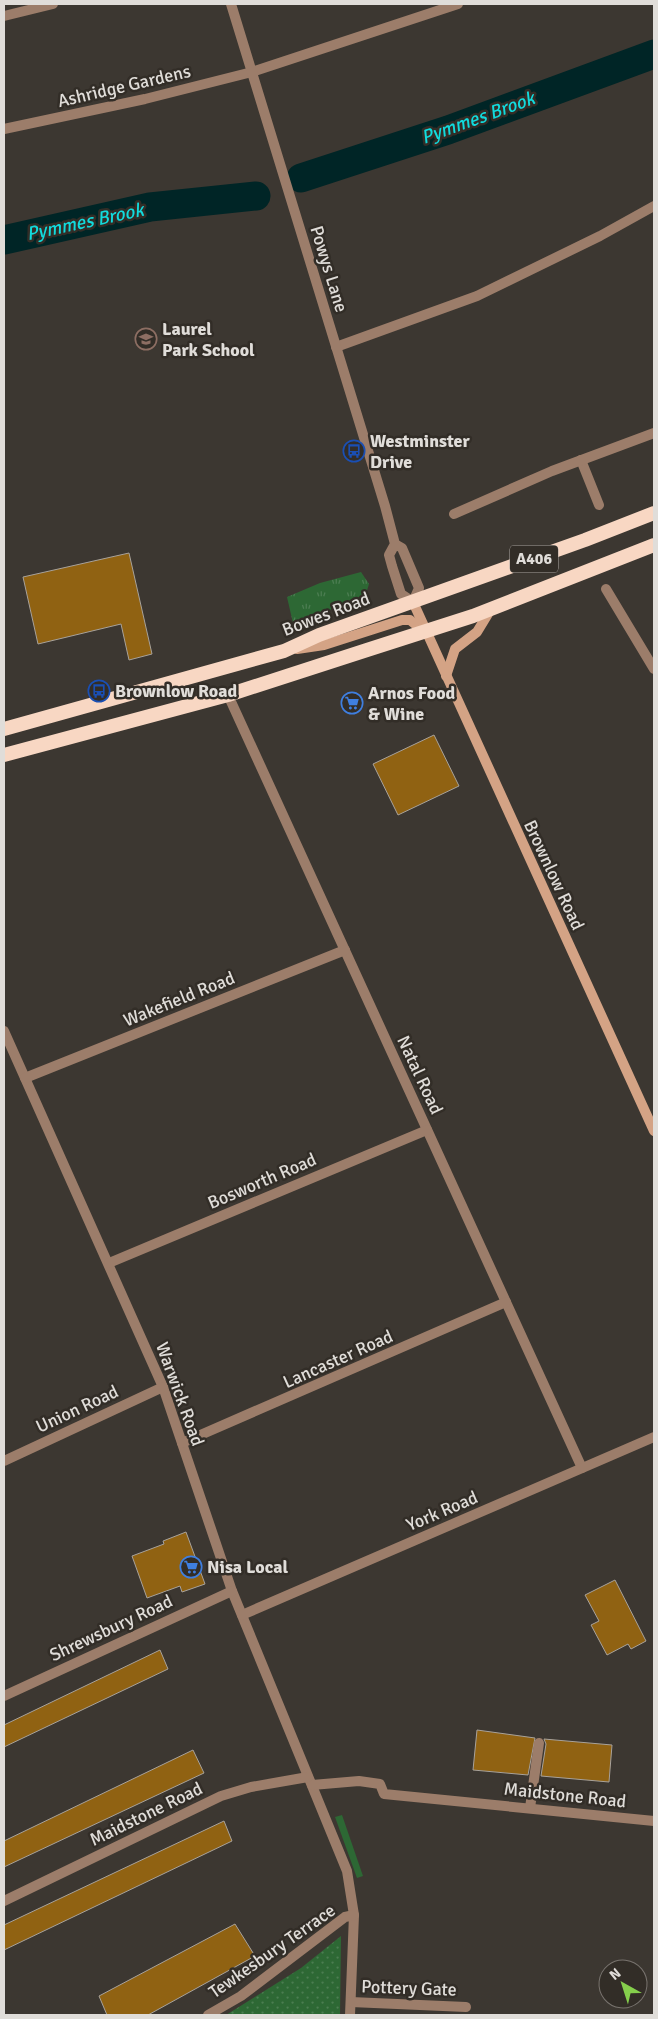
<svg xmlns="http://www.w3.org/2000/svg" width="658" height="2019" viewBox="0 0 658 2019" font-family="Signika,sans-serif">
	<defs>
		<pattern id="grass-tufts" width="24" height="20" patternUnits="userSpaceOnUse" patternTransform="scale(1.25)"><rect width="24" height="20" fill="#2d6834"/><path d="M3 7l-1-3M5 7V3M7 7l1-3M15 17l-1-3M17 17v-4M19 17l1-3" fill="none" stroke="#4b7d51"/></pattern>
		<pattern id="forest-firs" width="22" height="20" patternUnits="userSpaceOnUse" patternTransform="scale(1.25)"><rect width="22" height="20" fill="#2d6834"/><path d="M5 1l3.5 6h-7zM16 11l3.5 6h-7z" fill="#4b7d51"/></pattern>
		<pattern id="park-dots" width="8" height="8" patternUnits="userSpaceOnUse" patternTransform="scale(1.25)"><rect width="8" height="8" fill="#2d6834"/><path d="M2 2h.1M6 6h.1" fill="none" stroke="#4b7d51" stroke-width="1.8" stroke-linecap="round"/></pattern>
	</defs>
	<rect width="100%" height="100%" fill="#3c3731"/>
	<polygon fill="url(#grass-tufts)" points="361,572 369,584 365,597 293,623 287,597 320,583"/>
	<polygon fill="url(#forest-firs)" points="654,47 654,69 407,150 404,140"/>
	<polygon fill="url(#park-dots)" points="341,1936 340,2015 226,2015 301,1968"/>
	<polygon fill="#2d6834" points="342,1815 363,1876 357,1878 335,1817"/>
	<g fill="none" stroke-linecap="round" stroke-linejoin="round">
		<g stroke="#002526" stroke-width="29">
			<polyline points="301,178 448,130 654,54"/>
			<polyline points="4,240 150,207 256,196"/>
		</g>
	</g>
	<g fill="#906212" stroke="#a8a29b">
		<polygon points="129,553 152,654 129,660 121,624 38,644 23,577"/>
		<polygon points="434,735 459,786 398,815 373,764"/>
		<polygon points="186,1532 205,1584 182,1592 180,1586 147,1598 132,1556 164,1544 163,1541"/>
		<polygon points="615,1580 646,1641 631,1649 628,1644 607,1655 591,1625 599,1621 585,1595"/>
		<polygon points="160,1650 168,1669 4,1747 4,1725"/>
		<polygon points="477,1730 535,1738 528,1775 473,1770"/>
		<polygon points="544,1739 612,1745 609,1782 541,1776 546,1744"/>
		<polygon points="193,1750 204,1773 4,1867 4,1841"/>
		<polygon points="224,1821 232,1841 4,1950 4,1925"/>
		<polygon points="235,1924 255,1956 148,2015 107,2015 99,1996"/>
	</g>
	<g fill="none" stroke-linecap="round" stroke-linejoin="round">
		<g stroke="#9c7d6a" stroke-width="10">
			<polyline points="4,16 53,4"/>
			<polyline points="4,129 145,99 252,72 458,4"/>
			<polyline points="336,347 477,296 600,236 654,206"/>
			<polyline points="581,460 599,505"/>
			<polyline points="454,514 552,471 654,433"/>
			<polyline points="606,589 654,669"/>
			<polyline points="228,695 582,1468"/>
			<polyline points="4,1031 163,1387 232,1591 347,1871 354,1915 350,2015"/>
			<polyline points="25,1078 345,950"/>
			<polyline points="109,1263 427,1130"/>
			<polyline points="182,1443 506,1302"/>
			<polyline points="4,1461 163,1387"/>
			<polyline points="242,1615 654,1437"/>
			<polyline points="4,1696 232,1591"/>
			<polyline points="312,1785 359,1781 380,1784 384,1794 654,1821"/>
			<polyline points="530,1808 539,1743"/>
			<polyline points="4,1901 221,1796 251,1787 308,1777"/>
			<polyline points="351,2002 466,2007"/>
			<polyline points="208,2015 241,1996 345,1917 354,1915"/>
		</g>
		<polyline stroke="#9c7d6a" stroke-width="10" points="231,4 385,506 395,544 389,555 392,566 401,594 413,602 419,588 402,548 395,544"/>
		<g stroke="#d4a385" stroke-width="10">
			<polyline points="413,602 654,1131"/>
			<polyline points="297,649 324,645 402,620 410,620 422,630"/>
			<polyline points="446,676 455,649 477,632 491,609"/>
		</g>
		<g stroke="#f8d7c3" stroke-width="14">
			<polyline points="4,729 284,651 319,635 585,540 654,513"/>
			<polyline points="4,755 228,695 367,650 473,616 654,545"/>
		</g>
	</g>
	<defs>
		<g id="school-ring" transform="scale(1.125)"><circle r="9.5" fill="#322d27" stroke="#8d6e63" stroke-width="1.5"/><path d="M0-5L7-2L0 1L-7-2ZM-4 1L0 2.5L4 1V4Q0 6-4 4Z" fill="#8d6e63"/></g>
		<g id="bus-ring" transform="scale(1.125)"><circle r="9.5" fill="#322d27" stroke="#1a4fb4" stroke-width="1.5"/><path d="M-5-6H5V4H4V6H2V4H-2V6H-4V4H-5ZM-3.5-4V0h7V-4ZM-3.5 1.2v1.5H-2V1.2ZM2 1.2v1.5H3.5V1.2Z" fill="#1a4fb4"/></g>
		<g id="supermarket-ring" transform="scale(1.125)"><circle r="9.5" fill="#322d27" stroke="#3f7fe0" stroke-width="1.5"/><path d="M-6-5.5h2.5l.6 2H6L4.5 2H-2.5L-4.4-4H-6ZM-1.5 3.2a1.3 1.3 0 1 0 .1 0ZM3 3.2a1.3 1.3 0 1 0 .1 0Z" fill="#3f7fe0"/></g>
	</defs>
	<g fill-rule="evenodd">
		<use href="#school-ring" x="146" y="339"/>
		<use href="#bus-ring" x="354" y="451"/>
		<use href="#bus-ring" x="99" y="691"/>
		<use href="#supermarket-ring" x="352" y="703"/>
		<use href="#supermarket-ring" x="191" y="1567"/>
	</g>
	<g text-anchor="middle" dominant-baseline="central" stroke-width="5" stroke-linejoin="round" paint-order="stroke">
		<rect fill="#322d27" stroke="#aca8a4" stroke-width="1" x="510" y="545.5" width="48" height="27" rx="4"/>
		<g font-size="16" font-weight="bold" fill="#e0ddd9">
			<text x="534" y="559">A406</text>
		</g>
		<g font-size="18" fill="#e0ddd9" stroke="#322d27">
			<text transform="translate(124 86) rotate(-13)">Ashridge Gardens</text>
			<text transform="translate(329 269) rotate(73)">Powys Lane</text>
			<text transform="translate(326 614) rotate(-21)">Bowes Road</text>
			<text transform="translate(554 875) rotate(65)">Brownlow Road</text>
			<text transform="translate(179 999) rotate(-22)">Wakefield Road</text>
			<text transform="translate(420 1075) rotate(65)">Natal Road</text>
			<text transform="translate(262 1181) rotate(-23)">Bosworth Road</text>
			<text transform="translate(338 1359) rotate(-24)">Lancaster Road</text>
			<text transform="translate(180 1394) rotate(70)">Warwick Road</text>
			<text transform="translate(77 1409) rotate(-25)">Union Road</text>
			<text transform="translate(442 1511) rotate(-23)">York Road</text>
			<text transform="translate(111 1628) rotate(-25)">Shrewsbury Road</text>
			<text transform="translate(565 1795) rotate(6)">Maidstone Road</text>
			<text transform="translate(146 1814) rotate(-26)">Maidstone Road</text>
			<text transform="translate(272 1951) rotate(-35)">Tewkesbury Terrace</text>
			<text transform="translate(409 1988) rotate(2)">Pottery Gate</text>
		</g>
		<g font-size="18" font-weight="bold" fill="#e0ddd9" stroke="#322d27" text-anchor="start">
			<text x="162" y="329">Laurel<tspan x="162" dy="21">Park School</tspan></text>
			<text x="370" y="441">Westminster<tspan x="370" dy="21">Drive</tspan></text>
			<text x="115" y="691">Brownlow Road</text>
			<text x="368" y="693">Arnos Food<tspan x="368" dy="21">&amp; Wine</tspan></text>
			<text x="207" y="1567">Nisa Local</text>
		</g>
		<g font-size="19" font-style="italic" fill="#11dbdd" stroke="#322d27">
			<text transform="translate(478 118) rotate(-20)">Pymmes Brook</text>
			<text transform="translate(85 222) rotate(-12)">Pymmes Brook</text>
		</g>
	</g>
	<rect width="658" height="2019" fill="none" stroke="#e0ddd9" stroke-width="10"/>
	<g transform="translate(623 1984) rotate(321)"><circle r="24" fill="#322d27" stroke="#78736e"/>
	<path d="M0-4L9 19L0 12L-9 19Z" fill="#85cf4c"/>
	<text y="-8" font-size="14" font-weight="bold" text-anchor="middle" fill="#e0ddd9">N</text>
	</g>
</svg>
